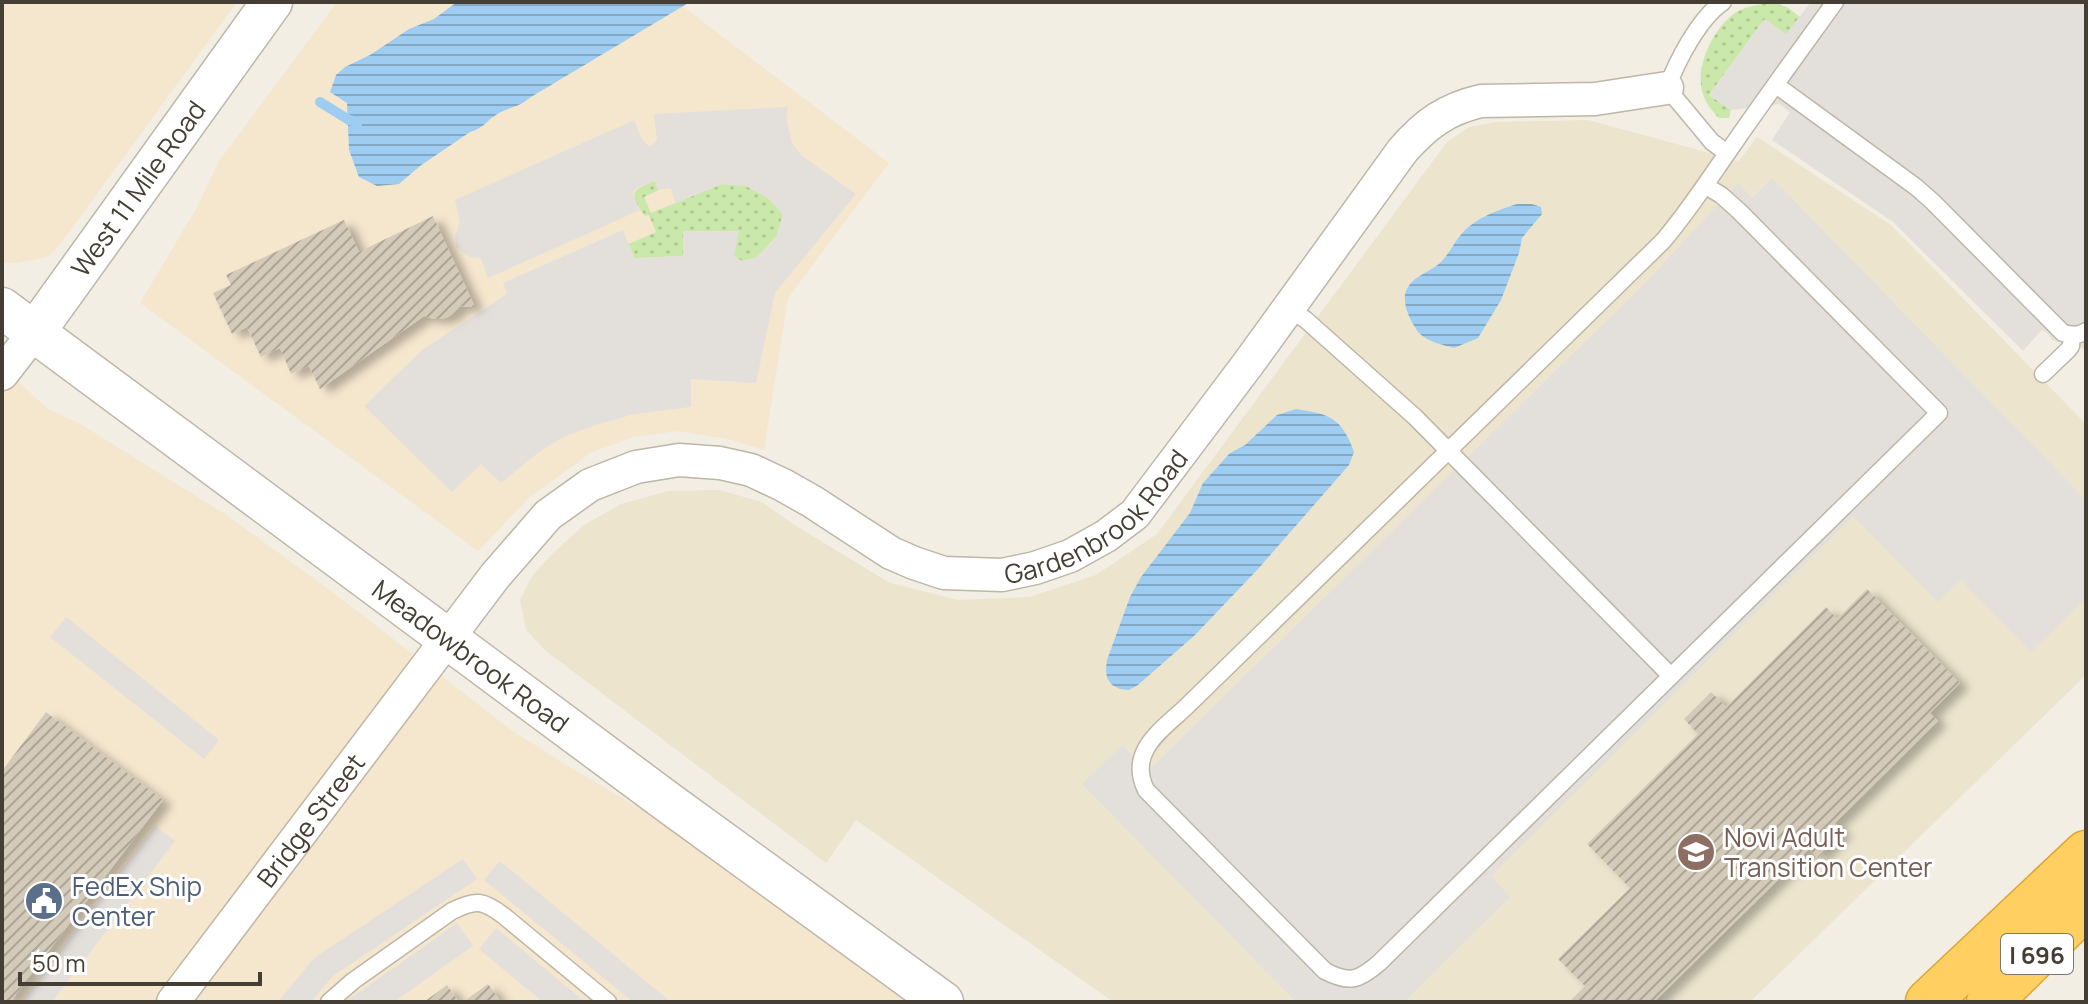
<svg xmlns="http://www.w3.org/2000/svg" width="2088" height="1004" viewBox="0 0 2088 1004" font-family="Manrope,sans-serif">
	<defs>
		<pattern id="grass-dots" width="8" height="8" patternUnits="userSpaceOnUse" patternTransform="scale(2)"><rect width="8" height="8" fill="#cbe8ab"/><path d="M2 2h.1M6 6h.1" fill="none" stroke="#b0c894" stroke-width="1.8" stroke-linecap="round"/></pattern>
		<pattern id="water-rules" width="6" height="5" patternUnits="userSpaceOnUse" patternTransform="scale(2)"><rect width="6" height="5" fill="#9ecdf1"/><path d="M0 2.5h6" fill="none" stroke="#82a8c4"/></pattern>
		<pattern id="building-hatch" width="6" height="6" patternUnits="userSpaceOnUse" patternTransform="scale(2)"><rect width="6" height="6" fill="#d4cab9"/><path d="M-1 1l2-2M0 6l6-6M5 7l2-2" fill="none" stroke="#aea597"/></pattern>
		<filter id="shadow"><feDropShadow dx="9" dy="5" stdDeviation="4" flood-color="#0004"/></filter>
	</defs>
	<rect width="100%" height="100%" fill="#f2eee4"/>
	<g fill="#f5e6ce">
		<polygon points="2,2 237,2 61,243 52,253 44,258 16,263 2,263"/>
		<polygon points="337,2 677,2 889,163 788,298 764,450 728,439 678,431 634,437 592,452 530,497 478,551 140,303 196,209 219,161"/>
		<polygon points="2,367 48,409 77,422 225,514 335,594 510,729 563,763 646,812 908,1002 2,1002"/>
	</g>
	<polygon fill="#ece4cd" points="1588,120 1739,161 1757,137 1891,225 2086,424 2086,675 1750,1002 1113,1002 856,820 826,863 546,651 526,630 520,600 532,576 552,554 584,525 621,504 668,491 719,490 762,502 793,524 890,583 958,600 1030,597 1096,575 1157,534 1447,142 1469,127 1497,122"/>
	<g fill="url(#grass-dots)">
		<path d="M1774,3L1787,7L1800,17L1786,35L1764,20L1709,95L1731,110L1729,118H1719C1713,112 1707,105 1704,97C1693,71 1711,33 1731,16C1743,6 1759,4 1774,3Z"/>
		<path d="M655,181L659,190L644,197L651,213L722,184L746,186L768,198L783,214L777,236L756,258L742,261L733,256L738,231L684,256L634,258L629,244L656,232L649,215L645,216C628,193 631,190 655,181Z"/>
	</g>
	<g fill="#e3e0dc">
		<polygon points="1811,2 2086,2 2086,349 2052,340 2048,334 2042,330 2023,351 1893,222 1772,140 1790,112 1779,104 1731,110 1709,95 1765,19 1786,34"/>
		<polygon points="788,107 786,116 792,143 801,155 856,194 775,293 756,383 691,379 691,407 634,414 596,425 563,437 539,452 501,483 481,464 452,492 364,406 422,350 507,294 503,283 623,230 634,258 683,256 683,231 739,231 734,256 742,261 756,258 777,237 783,214 768,198 746,186 722,184 675,203 671,188 659,190 655,181 637,188 634,191 633,195 640,210 488,278 481,258 469,257 456,247 455,236 460,222 455,200 634,120 642,139 650,147 657,140 654,114"/>
		<polygon points="1772,178 2086,500 2086,598 2031,652 1961,580 1938,602 1853,516 1491,876 1510,897 1404,1002 1296,1002 1082,784 1122,745 1148,771 1644,284 1738,183 1752,198"/>
		<polygon points="66,617 219,740 204,759 50,637"/>
		<polygon points="155,826 175,841 52,1002 21,1002"/>
		<polygon points="463,859 477,879 333,976 311,1002 278,1002 314,958"/>
		<polygon points="500,861 671,1002 633,1002 484,880"/>
		<polygon points="457,923 473,946 394,1002 349,1002 348,1000"/>
		<polygon points="496,928 585,1002 543,1002 479,949"/>
	</g>
	<g fill="url(#water-rules)">
		<path d="M457,2H690L531,97C517,108 513,106 499,113C488,119 483,129 470,132L420,166L399,184L377,186L359,177L349,150L347,103L330,92L336,75L345,67L370,55L409,29L434,19Z"/>
		<path d="M1517,204H1532L1541,207L1542,214L1522,238L1519,253L1501,300L1478,338L1454,348C1443,345 1429,342 1420,334C1411,324 1400,301 1407,289C1414,275 1431,272 1441,262C1448,255 1453,245 1459,237C1473,219 1495,211 1517,204Z"/>
		<path d="M1296,409C1330,414 1342,418 1354,452L1349,465L1258,569L1195,635L1138,685L1129,690L1120,689L1112,685L1107,678L1106,669L1107,660L1130,597L1141,577L1190,513L1203,483L1230,453L1245,445L1277,415Z"/>
	</g>
	<g fill="none" stroke-linecap="round" stroke-linejoin="round">
		<polyline stroke="#9ecdf1" stroke-width="10" points="320,102 349,120 358,122"/>
	</g>
	<g fill="url(#building-hatch)" filter="url(#shadow)">
		<polygon points="433,216 475,307 460,306 454,313 446,318 434,319 424,316 320,389 309,366 291,374 280,348 261,357 247,327 232,334 213,293 231,285 226,275 344,220 359,252"/>
		<polygon points="1867,589 1960,683 1930,713 1938,721 1835,823 1843,832 1818,858 1809,849 1654,1002 1569,1002 1585,986 1558,959 1630,888 1587,844 1698,734 1684,719 1711,692 1726,707 1826,607 1837,619"/>
		<polygon points="46,712 163,800 10,1002 2,1002 2,771"/>
		<polygon points="488,984 501,1002 463,1002"/>
		<polygon points="447,985 459,1002 424,1002"/>
	</g>
	<g fill="none" stroke-linecap="round" stroke-linejoin="round">
		<g stroke="#beb6a6" stroke-width="19">
			<g id="service">
				<path d="M1723,2C1699,18 1677,61 1667,88L1712,142L1727,153"/>
				<path d="M1776,85L1916,187L1933,202L2063,333C2072,335 2079,336 2086,331"/>
				<path d="M1706,186L1721,195L1739,211L1939,413L1379,963C1359,980 1350,984 1325,971L1146,790C1127,751 1162,730 1187,706L1663,241C1687,213 1707,182 1728,152C1763,101 1799,52 1835,2"/>
				<polyline points="1288,308 1306,320 1415,417 1671,676"/>
				<polyline points="2043,374 2068,350 2071,346 2072,335"/>
				<path d="M329,1002L353,981L452,911C476,899 483,900 504,916L608,1002"/>
			</g>
		</g>
		<g stroke="#beb6a6" stroke-width="35">
			<g id="minor">
				<polyline points="2,374 34,333"/>
				<path id="s1" d="M173,1002L495,576L548,515L590,485L636,467L679,460L720,463L751,470L783,485L813,502L891,553L914,563L944,573L1002,575L1035,568L1070,556L1106,536L1135,514L1248,364L1403,150C1426,124 1446,109 1481,101L1595,99L1667,88"/>
			</g>
		</g>
		<g stroke="#beb6a6" stroke-width="43">
			<g id="tertiary">
				<path id="s2" d="M2,308L669,803L943,1002"/>
				<path id="s3" d="M34,333L272,2"/>
			</g>
		</g>
		<g stroke="#dfa431" stroke-width="47">
			<g id="motorway">
				<polyline points="1928,1002 2086,853"/>
				<polyline points="1989,1002 2086,906"/>
			</g>
		</g>
		<use href="#service" stroke="#fff" stroke-width="16"/>
		<use href="#minor" stroke="#fff" stroke-width="32"/>
		<use href="#tertiary" stroke="#fff" stroke-width="40"/>
		<use href="#motorway" stroke="#ffcf62" stroke-width="44"/>
	</g>
	<defs>
		<g id="school-disc" transform="scale(2)"><circle r="9.5" fill="#8d6e63" stroke="#fff"/><path d="M0-5L7-2L0 1L-7-2ZM-4 1L0 2.5L4 1V4Q0 6-4 4Z" fill="#fff"/></g>
		<g id="civic-disc" transform="scale(2)"><circle r="9.5" fill="#5c6f8a" stroke="#fff"/><path d="M-.6-6.5H3V-4.5H.6V-3L4-1V1h2V6H-6V1h2V-1L-.6-3ZM-1.2 2.5V6h2.4V2.5Z" fill="#fff"/></g>
	</defs>
	<g fill-rule="evenodd">
		<use href="#school-disc" x="1696" y="852"/>
		<use href="#civic-disc" x="44" y="901"/>
	</g>
	<g text-anchor="middle" dominant-baseline="central" stroke-width="6" stroke-linejoin="round" paint-order="stroke">
		<rect fill="#fff" stroke="#7c7871" stroke-width="2" x="2001" y="934" width="72" height="40" rx="6"/>
		<g font-size="24" font-weight="bold" fill="#443e34">
			<text x="2037" y="954">I 696</text>
		</g>
		<g font-size="26" fill="#443e34" stroke="#fff">
			<text stroke="none"><textPath href="#s3" startOffset="178">West 11 Mile Road</textPath></text>
			<text stroke="none"><textPath href="#s1" startOffset="1224">Gardenbrook Road</textPath></text>
			<text stroke="none"><textPath href="#s2" startOffset="584">Meadowbrook Road</textPath></text>
			<text stroke="none"><textPath href="#s1" startOffset="228">Bridge Street</textPath></text>
		</g>
		<g font-size="26" fill="#785e54" stroke="#fff" text-anchor="start">
			<text x="1724" y="837">Novi Adult<tspan x="1724" dy="30">Transition Center</tspan></text>
		</g>
		<g font-size="26" fill="#4e5e75" stroke="#fff" text-anchor="start">
			<text x="72" y="886">FedEx Ship<tspan x="72" dy="30">Center</tspan></text>
		</g>
	</g>
	<rect width="2088" height="1004" fill="none" stroke="#443e34" stroke-width="8"/>
	<path d="M20 972v12h240v-12" fill="none" stroke="#443e34" stroke-width="4"/>
	<text x="32" y="972" font-size="24" fill="#443e34" stroke="#ffffff" stroke-width="6" paint-order="stroke">50 m</text>
</svg>
